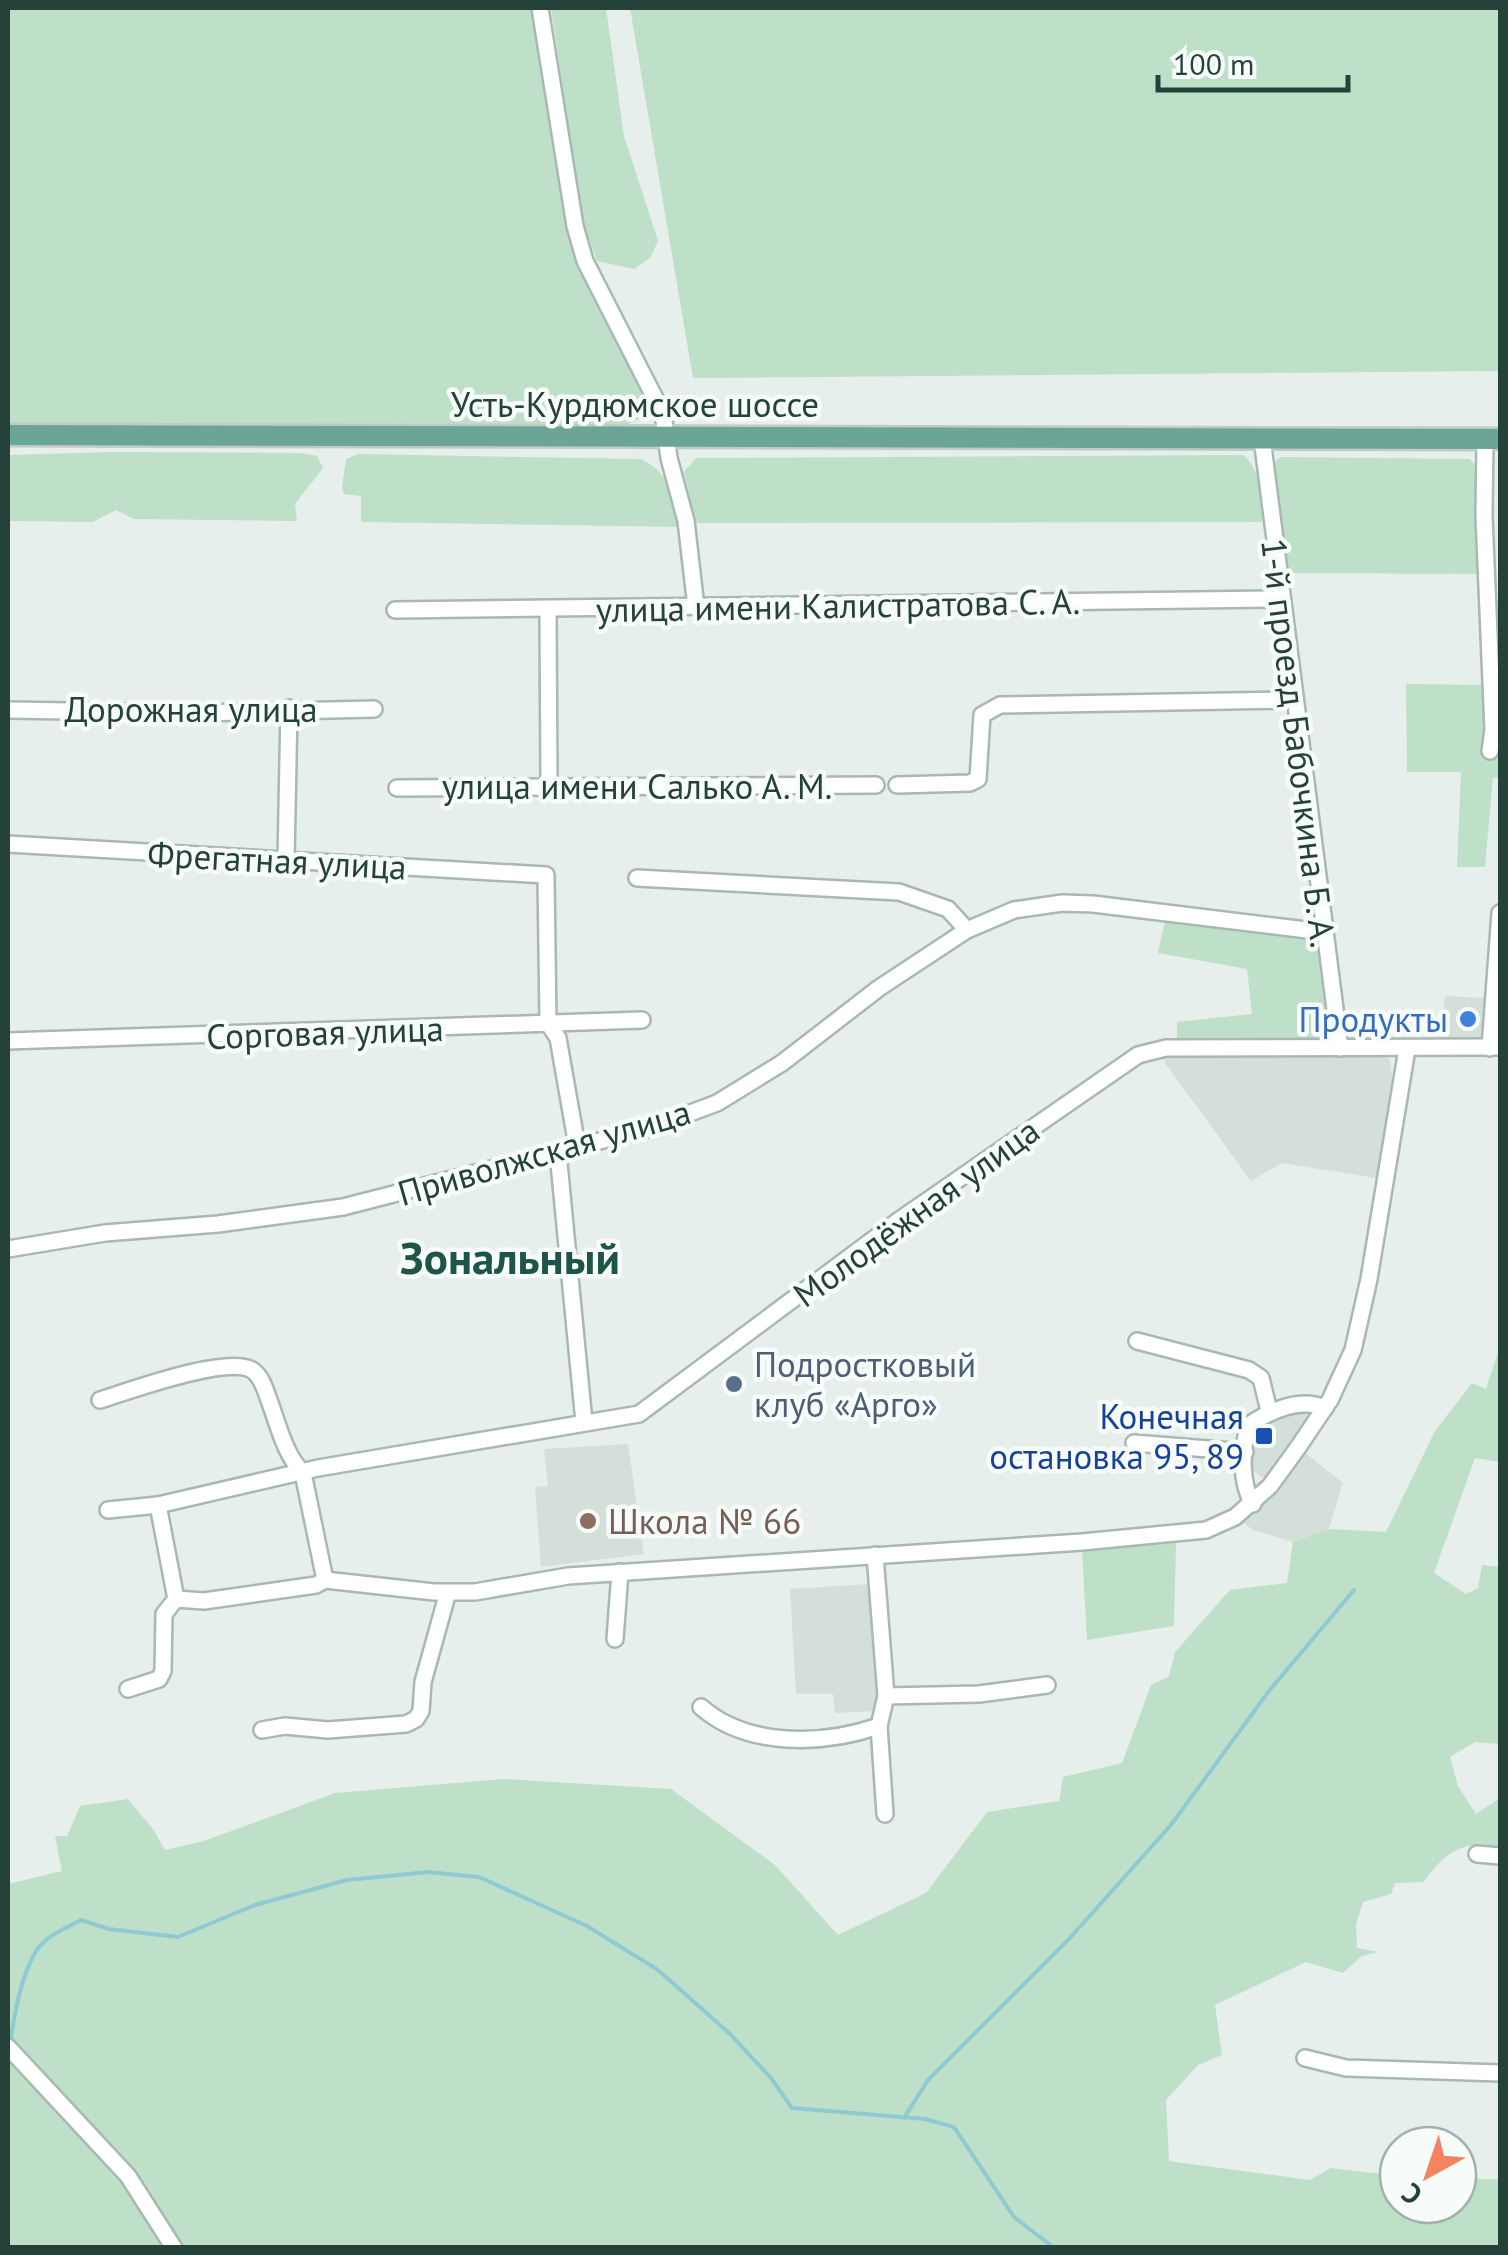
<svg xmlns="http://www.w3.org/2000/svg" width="1508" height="2255" viewBox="0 0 1508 2255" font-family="'PT Sans',sans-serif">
	<rect width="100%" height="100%" fill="#e6efeb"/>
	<g fill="#d4dfda">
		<polygon points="1445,996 1500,999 1500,1040 1440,1040"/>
		<polygon points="1378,1054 1390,1059 1392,1077 1376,1178 1282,1163 1251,1181 1165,1063 1164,1055"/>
		<polygon points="1305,1411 1311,1418 1273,1476 1262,1478 1249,1467 1255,1431 1267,1419"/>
		<polygon points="628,1444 644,1554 541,1567 535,1487 548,1486 544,1449"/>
		<polygon points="1304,1452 1343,1483 1329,1529 1293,1542 1253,1530 1243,1522 1263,1504"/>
		<polygon points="871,1584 878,1711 835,1713 833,1694 796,1694 790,1589"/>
	</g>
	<g fill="#bfe0c8">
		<polygon points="8,8 533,8 579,263 645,397 644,416 629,424 8,425"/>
		<polygon points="551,8 606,8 624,136 658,241 650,258 634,269 597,261 583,223"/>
		<polygon points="630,8 1500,8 1500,371 693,378"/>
		<polygon points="113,452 300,453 317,456 323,468 295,504 297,521 134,519 116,510 93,522 10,521 8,455"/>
		<path d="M358,454L641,459C671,474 675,497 682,527L361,522V496L344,494L342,487L346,459Z"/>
		<path d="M1243,455C1262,470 1260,498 1263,522L696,523L684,472L696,458Z"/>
		<polygon points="1282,457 1470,459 1479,471 1477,507 1480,574 1283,573 1272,468 1277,459"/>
		<polygon points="1406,684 1485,685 1484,744 1500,746 1500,777 1493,778 1485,867 1457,867 1461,772 1407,772"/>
		<polygon points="1165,921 1306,940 1323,956 1329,1032 1320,1041 1177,1039 1177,1022 1252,1014 1247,969 1158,953"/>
		<path d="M1500,1346V1462L1475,1458L1434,1573L1466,1594L1478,1588L1482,1565L1500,1567V1744L1475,1742L1450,1757L1458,1786L1476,1814L1500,1798V1850C1493,1849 1483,1844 1476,1845C1452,1846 1436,1864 1424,1882L1395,1883L1391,1894L1363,1902L1356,1924L1357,1948L1379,1952L1362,1956L1343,1973L1306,1962L1215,2005L1222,2055L1198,2065L1166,2100L1169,2161L1310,2180L1331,2168L1398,2176V2205H1458V2179H1500V2247H8V1884L62,1871L55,1836H67L80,1806L128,1799L153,1829L165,1850L204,1841L335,1793L503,1779L671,1789L775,1865L838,1935L926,1893L987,1812L1059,1801L1063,1777L1122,1763L1151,1685L1169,1676L1175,1652L1230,1590L1287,1583L1293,1542L1329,1529L1386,1532L1435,1431L1472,1383L1486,1389Z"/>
		<polygon points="1176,1543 1174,1626 1087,1640 1082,1550"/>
	</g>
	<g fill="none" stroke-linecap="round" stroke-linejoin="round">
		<g stroke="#8ec9d4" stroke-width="4">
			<path d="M10,2044C14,2016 23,1958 46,1940C55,1932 70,1926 81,1920L109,1929L178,1937L255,1905L347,1880L428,1872L479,1877L587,1926L658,1970L729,2033L771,2078L792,2108L925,2119L954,2127L1014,2217L1054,2248"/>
			<polyline points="904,2118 928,2080 1069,1939 1171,1825 1269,1691 1354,1590"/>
		</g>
		<g stroke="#a8b8b2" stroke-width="20">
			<g id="minor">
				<polyline points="540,8 575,226 585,261 663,414 669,458 686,521 696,607"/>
				<polyline points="1262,438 1340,1048"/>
				<polyline points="1485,439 1484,516 1493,730 1490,751"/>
				<polyline points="395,610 1281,599"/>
				<polyline points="548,610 549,785"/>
				<polyline points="8,710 195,713 374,709"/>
				<polyline points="897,785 970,783 978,779 982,715 1000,705 1293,700"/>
				<polyline points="397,788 876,785"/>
				<polyline points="8,844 546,875 548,1023 558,1038 577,1146"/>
				<polyline points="286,861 289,708"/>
				<polyline points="637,878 899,892 948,909 967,930"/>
				<polyline points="8,1041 642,1020"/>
				<polyline points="1490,1048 1500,913"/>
				<polyline points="558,1153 584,1422"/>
				<polyline points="8,1249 105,1233 218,1224 343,1207 650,1128 717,1103 782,1063 879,988 967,930 1014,910 1062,903 1093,904 1323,932"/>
				<polyline points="1137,1341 1249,1370 1261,1378 1269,1411"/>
				<path d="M100,1400C129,1391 227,1355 252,1370C262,1376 266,1392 270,1403C279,1427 285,1455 303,1473"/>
				<polyline points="1134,1443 1245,1452"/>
				<polyline points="303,1473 325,1580"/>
				<path d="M1253,1504C1240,1482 1241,1450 1249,1425C1270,1411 1300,1397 1325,1408"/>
				<polyline points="108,1510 158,1505 318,1468 639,1414 898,1221 1138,1055 1166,1048 1500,1047"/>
				<polyline points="875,1555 886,1696 879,1726 885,1814"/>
				<polyline points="176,1599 204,1601 316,1585 325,1580 434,1592 475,1592 568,1576 1082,1542 1206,1530 1235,1517 1270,1486 1299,1446 1330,1400 1353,1350 1369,1279 1407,1049"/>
				<polyline points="615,1639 620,1572"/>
				<polyline points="128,1689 159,1679 163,1671 164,1614 176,1599 158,1505"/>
				<polyline points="886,1696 979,1694 1047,1685"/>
				<path d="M701,1707C748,1748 823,1745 879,1726"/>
				<polyline points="262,1730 285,1726 328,1730 406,1724 416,1719 421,1711 423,1682 448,1592"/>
				<polyline points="1477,1854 1500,1856"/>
				<polyline points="8,2047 128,2176 174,2248"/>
				<polyline points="1305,2058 1346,2068 1500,2073"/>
			</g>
		</g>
		<g stroke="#c2cac8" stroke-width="25">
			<polyline id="major" points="8,435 1500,439"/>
		</g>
		<use href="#minor" stroke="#fff" stroke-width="15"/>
		<use href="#major" stroke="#6aa596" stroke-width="20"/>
	</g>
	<circle fill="#3f7fe0" stroke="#f7fbf9" stroke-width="4" cx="1468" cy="1019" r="10"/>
	<circle fill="#5c6f8a" stroke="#f7fbf9" stroke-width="4" cx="734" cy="1384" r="10"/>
	<rect fill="#1a4fb4" stroke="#f7fbf9" stroke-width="4" x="1254" y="1426" width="20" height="20" rx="5"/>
	<circle fill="#8d6e63" stroke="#f7fbf9" stroke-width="4" cx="588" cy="1521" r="10"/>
	<g text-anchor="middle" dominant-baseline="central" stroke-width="9" stroke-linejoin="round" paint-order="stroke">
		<g font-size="35" fill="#24423a" stroke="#f7fbf9">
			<text x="635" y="404">Усть-Курдюмское шоссе</text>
			<text transform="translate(838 605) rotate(-1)">улица имени Калистратова С. А.</text>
			<text x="191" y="709">Дорожная улица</text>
			<text transform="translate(1299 743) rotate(83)">1-й проезд Бабочкина Б. А.</text>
			<text x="637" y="786">улица имени Салько А. М.</text>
			<text transform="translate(277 860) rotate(3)">Фрегатная улица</text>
			<text transform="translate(325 1032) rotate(-2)">Сорговая улица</text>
			<text transform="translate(544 1152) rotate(-16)">Приволжская улица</text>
			<text transform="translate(916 1212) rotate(-36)">Молодёжная улица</text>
		</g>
		<g font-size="35" fill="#366cbe" stroke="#f7fbf9" text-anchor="end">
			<text x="1448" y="1019">Продукты</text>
		</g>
		<g font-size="35" fill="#4e5e75" stroke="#f7fbf9" text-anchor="start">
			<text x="754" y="1364">Подростковый<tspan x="754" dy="40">клуб «Арго»</tspan></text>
		</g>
		<g font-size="35" fill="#164399" stroke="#f7fbf9" text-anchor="end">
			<text x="1244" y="1416">Конечная<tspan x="1244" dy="40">остановка 95, 89</tspan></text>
		</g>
		<g font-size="35" fill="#785e54" stroke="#f7fbf9" text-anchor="start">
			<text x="608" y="1521">Школа № 66</text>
		</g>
		<g font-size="45" font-weight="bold" fill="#1f5548" stroke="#f7fbf9">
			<text x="510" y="1257">Зональный</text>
		</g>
	</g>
	<rect width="1508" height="2255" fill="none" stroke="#24423a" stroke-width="20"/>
	<g transform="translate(1428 2175) rotate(220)"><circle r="48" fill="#f7fbf9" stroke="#a3b1ad" stroke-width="2.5"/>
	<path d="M0-8L18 38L0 25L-18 38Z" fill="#f4845f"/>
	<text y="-15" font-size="28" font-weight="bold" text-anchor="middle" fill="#24423a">С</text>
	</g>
	<path d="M1158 75v15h190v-15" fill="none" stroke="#24423a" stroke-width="5"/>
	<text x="1173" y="75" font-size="30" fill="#24423a" stroke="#f7fbf9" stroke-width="8" paint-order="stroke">100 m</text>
</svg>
